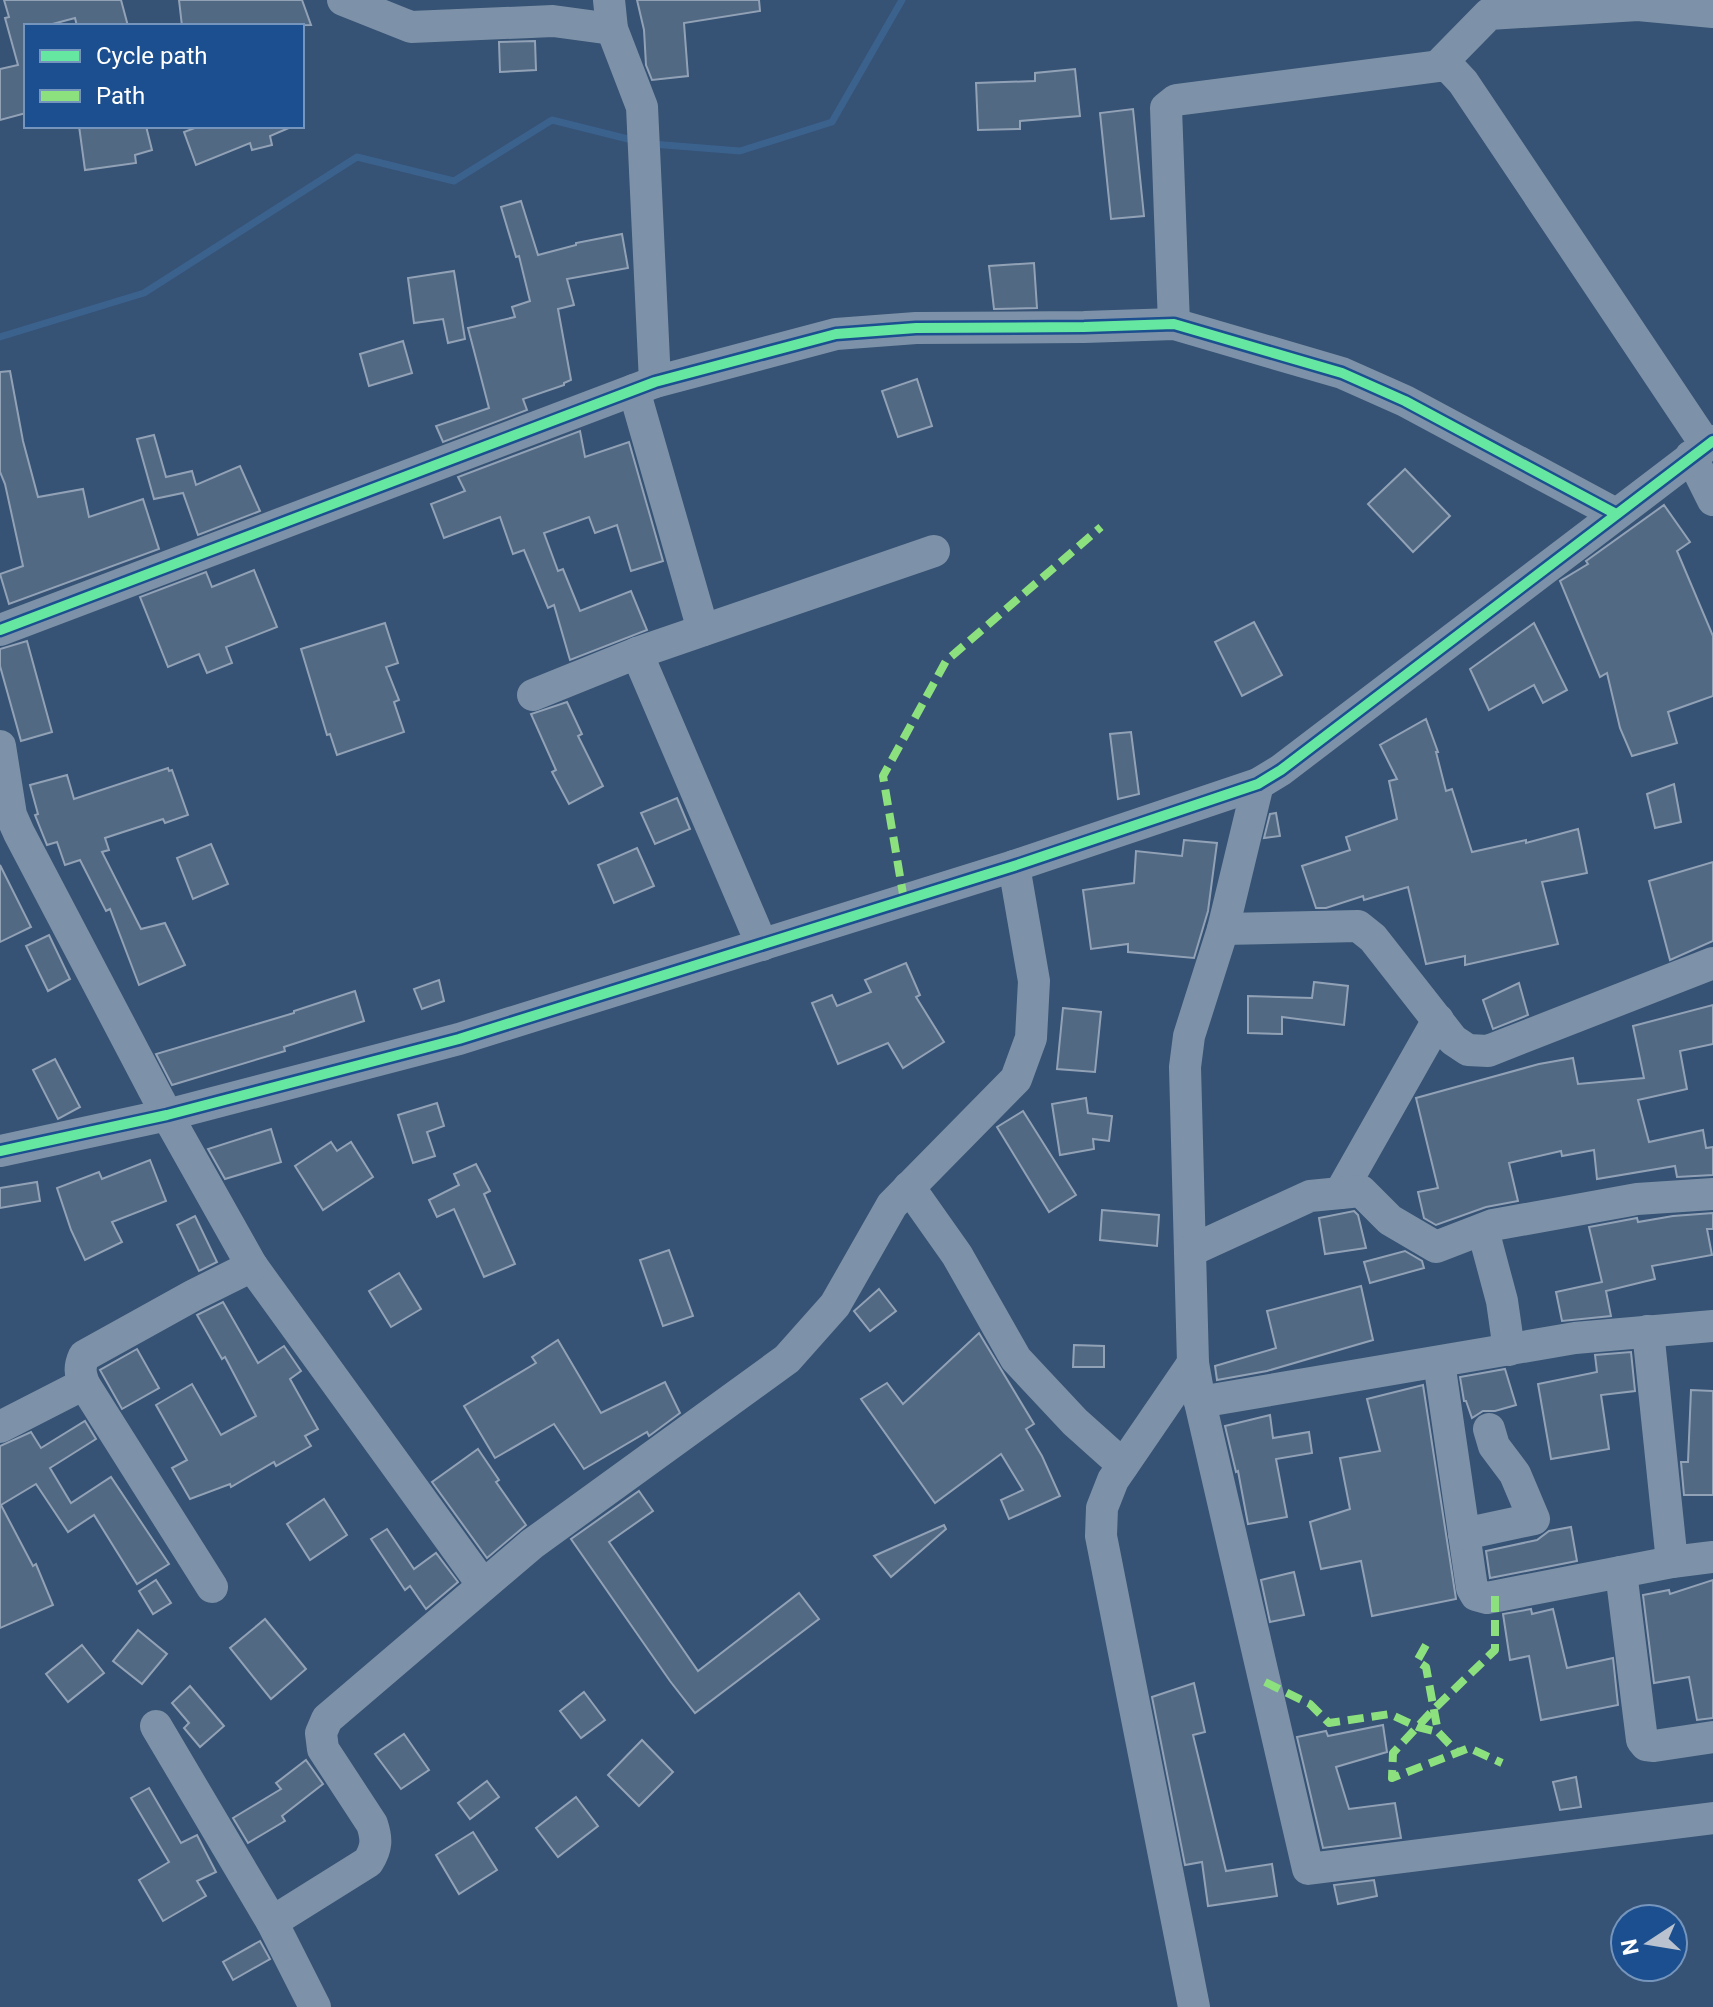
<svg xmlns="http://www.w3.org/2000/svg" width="1713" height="2007" viewBox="0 0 1713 2007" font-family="Roboto,sans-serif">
	<rect width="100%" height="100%" fill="#365274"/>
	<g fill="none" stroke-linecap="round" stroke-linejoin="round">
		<g stroke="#3b618d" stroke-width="7">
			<polyline points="652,144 740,151 832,122 902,0"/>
			<polyline points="0,337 144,293 357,157 454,181 552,120 636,141"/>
		</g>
	</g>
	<g fill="#526984" stroke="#92a2b6" stroke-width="2">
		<polygon points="4,0 121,0 128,26 77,26 75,18 45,26 26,26 26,113 0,120 0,69 18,65 5,18 9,17"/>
		<polygon points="179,0 302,0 311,25 182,26"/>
		<polygon points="637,0 759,0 760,11 684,23 688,76 652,80 646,65 644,30"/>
		<polygon points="535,41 536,70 500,72 499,42"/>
		<polygon points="1075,69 1080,116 1020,121 1020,129 978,130 976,83 1035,81 1035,73"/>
		<polygon points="1133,109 1144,216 1111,219 1100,113"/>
		<polygon points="79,126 146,126 152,150 135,155 136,163 85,170"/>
		<polygon points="200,126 291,126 291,127 270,136 272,145 252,150 250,143 196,165 184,132"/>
		<polygon points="521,201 538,255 576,245 576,243 622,234 628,268 567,279 574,305 558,309 571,380 564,383 564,385 523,399 527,410 443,442 436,426 489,408 468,328 515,317 512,307 530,301 519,256 516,257 501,207"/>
		<polygon points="1034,263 1037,308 994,309 989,266"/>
		<polygon points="454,271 465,339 448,343 443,319 414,323 408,278"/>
		<polygon points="403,341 412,373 369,386 360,354"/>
		<polygon points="10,371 23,441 38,497 83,489 89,517 143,499 159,549 9,604 0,574 23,566 5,484 0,472 0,372"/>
		<polygon points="917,379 932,426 898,437 882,391"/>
		<polygon points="580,431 585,457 629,442 663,561 631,571 617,525 595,533 589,517 544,533 558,571 563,569 580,611 631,591 647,630 570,660 554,605 548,608 524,550 513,554 500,517 444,538 431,504 465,491 458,477"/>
		<polygon points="154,435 166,477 192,471 196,485 240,466 260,511 198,535 183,493 154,499 137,439"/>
		<polygon points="1405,469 1450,516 1413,552 1368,504"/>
		<polygon points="1664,505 1690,542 1677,551 1713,636 1713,696 1668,712 1677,743 1632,756 1620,728 1607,673 1600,677 1560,581 1588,564 1586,561"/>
		<polygon points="254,570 277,627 226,647 232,663 207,673 199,654 168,667 140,597 206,572 212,587"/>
		<polygon points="1254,622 1282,675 1242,696 1215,642"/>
		<polygon points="385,623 398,663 386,667 399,700 394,702 404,732 337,755 330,734 327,735 301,649"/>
		<polygon points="1534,623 1567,690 1543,703 1534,685 1489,710 1470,669"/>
		<polygon points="27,641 52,732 21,741 0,666 0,649"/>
		<polygon points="567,702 582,734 578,736 603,786 569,804 552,772 556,770 531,714"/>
		<polygon points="1426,719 1438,752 1436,752 1446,791 1452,789 1472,852 1526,840 1526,843 1578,829 1587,873 1542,882 1558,944 1465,965 1465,956 1426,964 1408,887 1364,900 1363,896 1326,908 1316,908 1302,866 1350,850 1346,837 1397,819 1389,781 1397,779 1380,745"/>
		<polygon points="1131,732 1139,794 1118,799 1110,734"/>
		<polygon points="168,768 169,771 172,770 188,815 165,823 163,819 105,838 109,850 102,852 141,929 165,923 185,965 139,985 110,909 106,911 80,860 65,865 57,842 47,845 35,815 38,814 30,785 67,775 74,799"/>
		<polygon points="1674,784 1681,822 1655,828 1647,794"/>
		<polygon points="677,798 690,829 655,844 641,813"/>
		<polygon points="1276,813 1280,836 1264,838 1270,814"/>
		<polygon points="1184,840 1217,843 1208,911 1194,958 1128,952 1128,944 1091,949 1083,890 1134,883 1136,851 1182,856"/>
		<polygon points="211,844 228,884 193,899 177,858"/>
		<polygon points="637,848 654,886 614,903 598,865"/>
		<polygon points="1713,862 1713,941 1670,960 1649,881"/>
		<polygon points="0,865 31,927 0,942"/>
		<polygon points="49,935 70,979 48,991 26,946"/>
		<polygon points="906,963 920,995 916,997 944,1042 903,1068 888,1043 838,1064 812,1003 832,995 837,1006 871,992 865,980"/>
		<polygon points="439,980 444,1001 422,1009 414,989"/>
		<polygon points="1314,982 1348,986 1344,1025 1282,1017 1282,1034 1248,1033 1248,996 1312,998"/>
		<polygon points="1519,983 1528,1015 1493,1029 1483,1000"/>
		<polygon points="355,991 364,1021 284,1047 285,1051 172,1085 156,1054 294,1013 294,1011"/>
		<polygon points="1713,1005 1713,1044 1680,1051 1687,1089 1638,1100 1649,1142 1703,1130 1706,1148 1713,1147 1713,1175 1677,1177 1675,1166 1597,1179 1594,1150 1562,1156 1561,1151 1509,1163 1518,1201 1486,1207 1436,1225 1424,1218 1418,1192 1438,1188 1416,1098 1539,1064 1573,1058 1578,1084 1644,1078 1633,1026"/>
		<polygon points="1063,1008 1101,1012 1095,1072 1057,1069"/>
		<polygon points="55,1059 80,1107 58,1119 33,1070"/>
		<polygon points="1086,1098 1088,1113 1112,1116 1109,1141 1093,1139 1094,1149 1060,1155 1052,1104"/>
		<polygon points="437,1103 444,1126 427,1132 435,1156 413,1163 398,1115"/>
		<polygon points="1023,1111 1076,1195 1049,1212 997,1127"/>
		<polygon points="271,1129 281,1162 225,1179 208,1149"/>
		<polygon points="331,1142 337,1151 351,1142 373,1177 323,1210 295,1166"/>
		<polygon points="150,1160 166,1201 112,1222 122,1242 85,1260 71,1230 57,1188 99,1172 102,1179"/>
		<polygon points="476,1164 490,1191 484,1194 515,1264 484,1277 454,1209 437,1217 429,1200 459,1185 454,1174"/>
		<polygon points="37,1182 40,1201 0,1208 0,1188"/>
		<polygon points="1102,1210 1159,1215 1157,1246 1100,1240"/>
		<polygon points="1354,1211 1358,1215 1366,1248 1325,1254 1319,1218"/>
		<polygon points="1713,1213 1713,1229 1707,1229 1712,1255 1652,1266 1655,1279 1606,1291 1611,1316 1562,1321 1556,1292 1602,1282 1589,1227 1637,1218 1638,1222 1673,1216"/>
		<polygon points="195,1216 217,1262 199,1271 177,1225"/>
		<polygon points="669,1250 693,1316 663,1326 640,1260"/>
		<polygon points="1405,1251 1422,1261 1424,1268 1370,1283 1364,1262"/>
		<polygon points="399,1273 421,1309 391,1327 369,1291"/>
		<polygon points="1361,1286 1373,1340 1267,1371 1217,1380 1215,1366 1276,1348 1267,1311"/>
		<polygon points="879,1289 896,1311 870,1331 854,1311"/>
		<polygon points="223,1302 258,1363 284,1346 301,1371 290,1379 318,1429 305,1436 311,1446 276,1466 274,1462 231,1487 230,1484 190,1499 172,1468 187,1460 156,1405 192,1384 221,1435 256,1416 225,1357 222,1359 197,1315"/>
		<polygon points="979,1333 1034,1424 1026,1429 1042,1456 1060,1496 1009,1519 1001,1500 1023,1490 1001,1454 935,1503 861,1399 887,1383 903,1404"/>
		<polygon points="558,1340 601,1413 665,1382 680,1413 649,1436 647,1432 584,1469 554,1424 495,1458 464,1406 536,1363 532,1357"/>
		<polygon points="1074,1345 1104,1346 1104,1367 1073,1367"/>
		<polygon points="137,1349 159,1388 122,1409 100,1370"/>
		<polygon points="1631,1352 1635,1391 1601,1395 1609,1449 1551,1459 1538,1384 1597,1372 1595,1355"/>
		<polygon points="1505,1369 1516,1405 1495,1411 1483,1411 1472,1418 1466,1401 1464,1401 1460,1377"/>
		<polygon points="1423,1385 1456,1599 1372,1616 1361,1561 1321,1569 1310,1522 1350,1509 1340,1458 1380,1451 1367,1399"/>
		<polygon points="1691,1390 1713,1391 1713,1495 1684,1495 1681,1462 1688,1462"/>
		<polygon points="1270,1415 1273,1438 1309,1432 1312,1453 1276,1459 1287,1517 1248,1524 1238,1471 1236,1472 1225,1426"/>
		<polygon points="85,1421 96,1439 50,1468 71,1503 111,1477 169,1564 137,1584 94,1515 68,1532 36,1484 1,1505 33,1566 36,1564 53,1605 0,1628 0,1446 31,1432 41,1448"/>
		<polygon points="478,1449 499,1480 496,1482 526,1525 487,1558 432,1482"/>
		<polygon points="639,1491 653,1511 609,1542 698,1671 799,1593 819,1619 695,1713 670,1681 571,1539"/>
		<polygon points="324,1499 347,1535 310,1560 287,1524"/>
		<polygon points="944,1525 946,1529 891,1577 874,1556"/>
		<polygon points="1571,1527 1577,1561 1490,1578 1486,1551 1537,1540 1549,1531"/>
		<polygon points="387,1529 414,1569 436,1553 458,1582 426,1609 410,1586 405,1590 371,1539"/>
		<polygon points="1294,1572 1304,1615 1270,1622 1261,1580"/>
		<polygon points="156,1580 171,1603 153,1614 139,1591"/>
		<polygon points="1713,1580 1713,1718 1697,1720 1689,1677 1654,1683 1643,1595 1669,1590 1670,1594"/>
		<polygon points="1531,1609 1532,1614 1553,1609 1567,1668 1613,1658 1618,1705 1541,1720 1529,1656 1510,1660 1503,1614"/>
		<polygon points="265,1619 306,1669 271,1699 230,1648"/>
		<polygon points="138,1630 167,1654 142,1684 113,1661"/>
		<polygon points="82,1645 104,1673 68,1702 46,1674"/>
		<polygon points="1194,1683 1205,1732 1193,1735 1226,1871 1272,1864 1277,1896 1208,1906 1202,1862 1185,1865 1152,1697"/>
		<polygon points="190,1686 224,1726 200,1747 184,1728 189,1723 172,1703"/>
		<polygon points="584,1692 605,1720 581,1738 560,1711"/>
		<polygon points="1383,1725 1387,1752 1336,1767 1349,1809 1395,1803 1401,1838 1323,1848 1297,1737 1326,1731 1328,1736"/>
		<polygon points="404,1734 429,1770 401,1789 375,1754"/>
		<polygon points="642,1740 673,1772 639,1806 608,1775"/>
		<polygon points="306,1760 323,1784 282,1816 285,1821 248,1843 233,1818 281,1789 276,1783"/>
		<polygon points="1576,1777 1581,1807 1560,1810 1553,1782"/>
		<polygon points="487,1781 499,1797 470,1819 458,1803"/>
		<polygon points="149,1788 181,1843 197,1835 216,1872 197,1881 206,1896 163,1921 139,1880 169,1862 131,1798"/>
		<polygon points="576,1797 598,1826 558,1857 536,1828"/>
		<polygon points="473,1832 497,1870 459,1894 436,1855"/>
		<polygon points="1374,1880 1377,1896 1338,1904 1334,1885"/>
		<polygon points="260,1941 270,1959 233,1980 223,1962"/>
	</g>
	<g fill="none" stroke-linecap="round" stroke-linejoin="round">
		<g stroke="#7d92a8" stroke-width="32">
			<polyline points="343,0 411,27 553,21 612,29"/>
			<polyline points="609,0 612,29 642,107 655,382"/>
			<polyline points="1438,66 1489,14 1638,5 1713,12"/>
			<polyline points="1174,324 1166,108 1176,100 1447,65 1463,82 1706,445"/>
			<polyline points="634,390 703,630"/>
			<polyline points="1691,456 1713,500"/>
			<polyline points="0,630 655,382 836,334 916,328 1084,327 1174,324 1342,373 1405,401 1616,514"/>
			<polyline points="637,653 762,945"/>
			<polyline points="533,695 637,653 934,551"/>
			<polyline points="0,746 11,815 19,833 167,1115 252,1266 483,1585"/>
			<polyline points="1258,784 1223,929 1189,1036 1185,1067 1193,1363 1200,1402 1308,1869 1713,1818"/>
			<polyline points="1223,929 1358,926 1373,938 1453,1040 1468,1050 1488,1051 1713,963"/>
			<polyline points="0,1151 167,1115 459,1039 1014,866 1258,784 1281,770 1713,441"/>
			<polyline points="909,1187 957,1255 1016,1359 1075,1422 1123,1465"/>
			<polyline points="1340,1193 1438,1020"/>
			<polyline points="1483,1230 1502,1301 1509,1350"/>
			<polyline points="1190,1251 1310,1196 1361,1191 1390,1220 1436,1247 1493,1225 1637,1199 1713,1194"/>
			<polyline points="1648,1331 1672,1562"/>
			<polyline points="1439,1362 1472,1588 1476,1595 1487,1598 1672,1562 1713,1557"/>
			<polyline points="1193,1363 1113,1480 1102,1508 1101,1536 1194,2007"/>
			<polyline points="1200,1402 1575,1338 1713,1326"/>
			<polyline points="0,1427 84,1384"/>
			<polyline points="1464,1534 1534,1519 1515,1474 1494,1446 1489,1429"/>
			<polyline points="1621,1572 1642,1740 1646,1745 1654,1746 1713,1737"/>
			<path d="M212,1587L84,1384C80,1373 79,1367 84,1356L194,1295L252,1266"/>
			<polyline points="156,1726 272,1922 315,2007"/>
			<path d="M272,1922L368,1862C377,1848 377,1839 372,1824L323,1749L321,1733L327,1719L532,1544L787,1359L835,1305L892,1205L1016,1079L1031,1038L1034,981L1014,866"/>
		</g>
		<g stroke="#8de07e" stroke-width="8" stroke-dasharray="16 8" stroke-linecap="butt">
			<polyline points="904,900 883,776 946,661 1101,527"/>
			<polyline points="1495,1596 1495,1650 1434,1709 1393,1753 1392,1778 1469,1748 1502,1763"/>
			<polyline points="1426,1645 1417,1661 1426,1667 1438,1732 1457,1752"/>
			<polyline points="1265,1682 1310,1704 1329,1723 1390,1714 1418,1727 1438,1732"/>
		</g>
		<g stroke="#1b4f8f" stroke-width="15">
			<g id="cycleway">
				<polyline points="0,630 655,382 836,334 916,328 1084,327 1174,324 1342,373 1405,401 1616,514"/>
				<polyline points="0,1151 167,1115 459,1039 1014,866 1258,784 1281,770 1713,441"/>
			</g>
		</g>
		<use href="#cycleway" stroke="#66e7a1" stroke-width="10"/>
	</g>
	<rect x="24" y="24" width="280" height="104" fill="#1b4f8f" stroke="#7695bc" stroke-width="2"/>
	<rect x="40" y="50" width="40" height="12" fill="#66e7a1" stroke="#7695bc" stroke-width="2"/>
	<text x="96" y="64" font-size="24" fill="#ffffff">Cycle path</text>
	<rect x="40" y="90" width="40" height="12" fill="#8de07e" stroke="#7695bc" stroke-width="2"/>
	<text x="96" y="104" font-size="24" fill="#ffffff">Path</text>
	<g transform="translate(1649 1943) rotate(258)"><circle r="38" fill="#1b4f8f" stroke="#7695bc" stroke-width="2"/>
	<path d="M0-6L14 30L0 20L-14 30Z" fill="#b9c2ce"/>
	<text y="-12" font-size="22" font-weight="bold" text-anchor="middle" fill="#ffffff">N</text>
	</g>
</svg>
